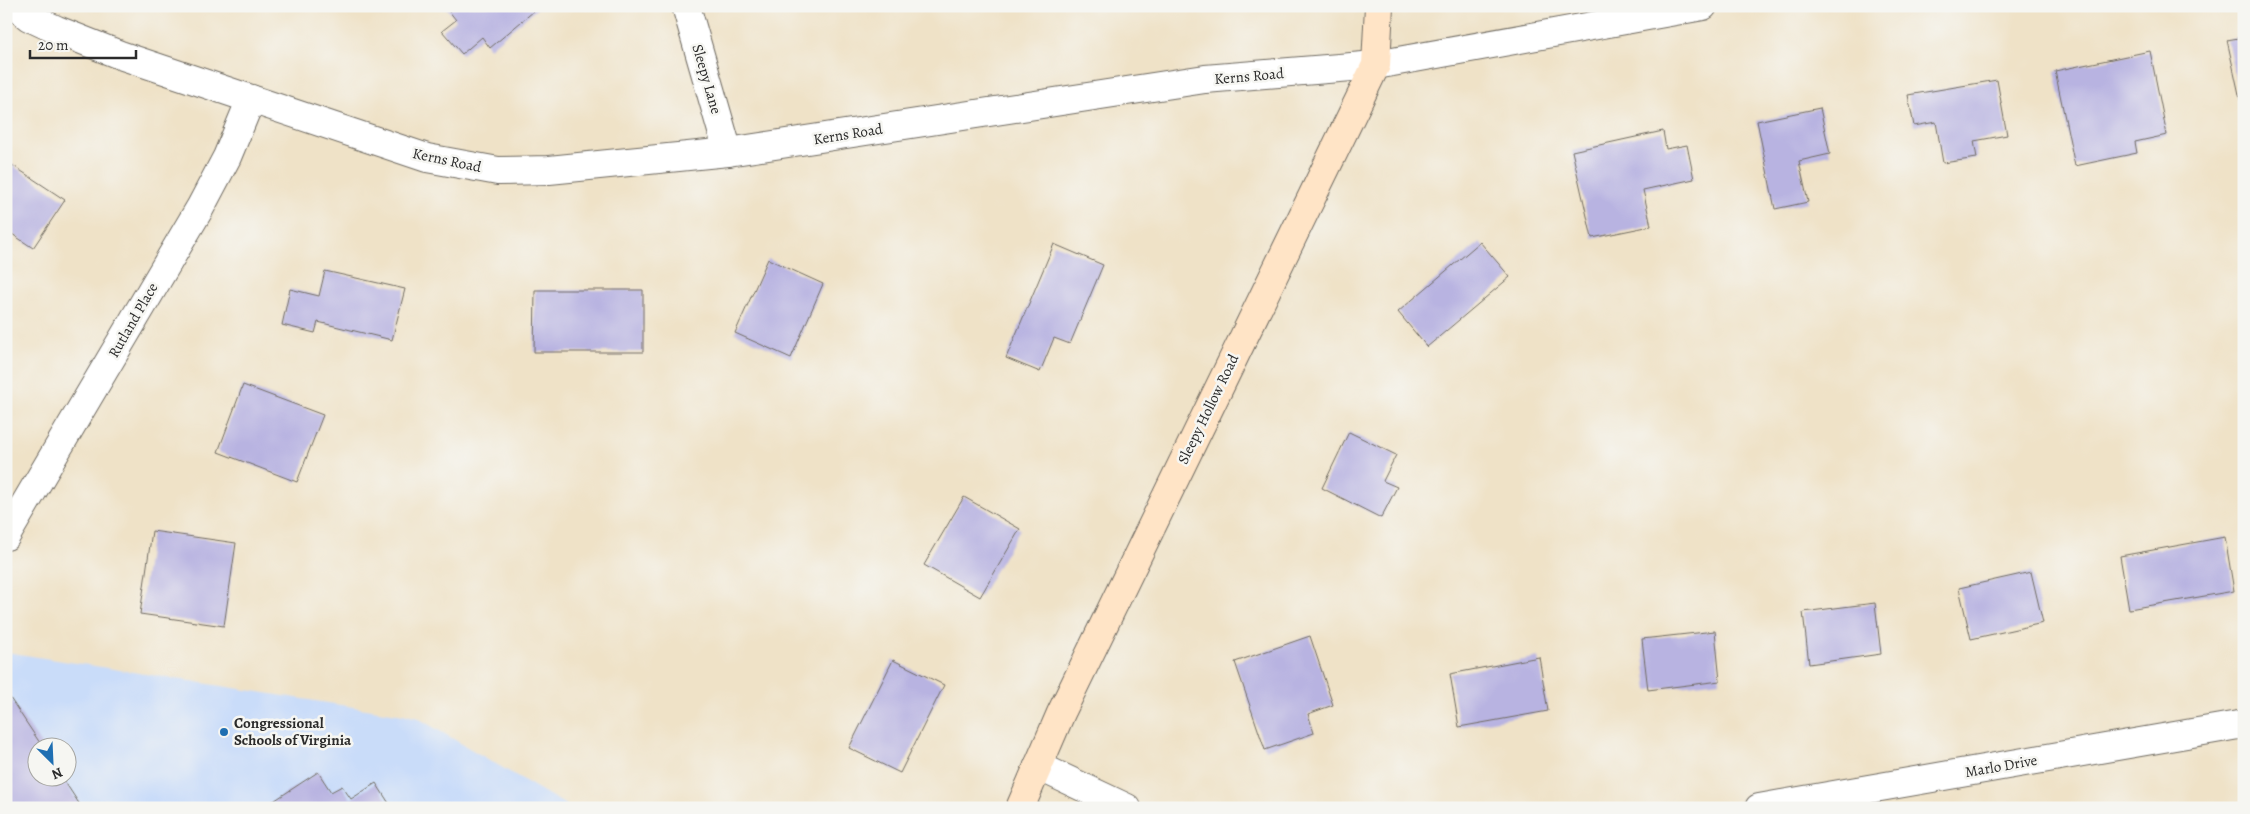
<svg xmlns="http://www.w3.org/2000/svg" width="2250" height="814" viewBox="0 0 2250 814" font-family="Alegreya,serif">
	<rect width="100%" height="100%" fill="#f6f6f2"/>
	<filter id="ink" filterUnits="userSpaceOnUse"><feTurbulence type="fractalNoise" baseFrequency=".02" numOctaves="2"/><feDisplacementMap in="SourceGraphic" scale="10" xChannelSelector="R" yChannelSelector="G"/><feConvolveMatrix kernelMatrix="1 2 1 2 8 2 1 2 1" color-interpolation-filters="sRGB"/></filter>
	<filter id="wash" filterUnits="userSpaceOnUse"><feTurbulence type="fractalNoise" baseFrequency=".0096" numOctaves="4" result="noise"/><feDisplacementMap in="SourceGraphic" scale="20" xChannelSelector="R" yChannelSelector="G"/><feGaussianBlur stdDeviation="1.12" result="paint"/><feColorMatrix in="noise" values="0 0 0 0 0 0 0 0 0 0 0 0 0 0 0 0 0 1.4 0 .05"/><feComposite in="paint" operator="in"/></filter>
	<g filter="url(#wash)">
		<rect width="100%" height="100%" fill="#efe2c7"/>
		<path fill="#c9dcf9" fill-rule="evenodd" d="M6,652L416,717L571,808H6ZM38,746H68V776H38Z"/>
		<g id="blocks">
			<g fill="#b8b3e1">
				<polygon points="445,6 540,6 490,48 482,37 462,54 442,31 456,20"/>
				<polygon points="2244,37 2244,107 2242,108 2227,40"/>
				<polygon points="2150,51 2167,135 2135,142 2137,153 2075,166 2055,71"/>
				<polygon points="1997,80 2007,135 1974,141 1977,158 1943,163 1936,122 1914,126 1908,95"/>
				<polygon points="1820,108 1830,154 1799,161 1808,202 1775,209 1757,121"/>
				<polygon points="1663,131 1666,149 1687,145 1694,179 1643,190 1651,226 1592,238 1572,151"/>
				<polygon points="6,161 65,200 33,248 6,230"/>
				<polygon points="1480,242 1510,277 1427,347 1398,312"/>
				<polygon points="1054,244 1103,265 1070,344 1054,338 1040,372 1006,358"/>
				<polygon points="768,259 823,284 791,358 735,333"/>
				<polygon points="325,271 405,289 392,340 318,322 315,333 282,325 290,289 319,296"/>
				<polygon points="535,290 643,290 643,352 534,352"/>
				<polygon points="243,385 323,415 297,482 218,452"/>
				<polygon points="1349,432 1396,455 1383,481 1397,487 1381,518 1322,488"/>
				<polygon points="964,497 1020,529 980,597 924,565"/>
				<polygon points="152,531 236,543 224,626 140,614"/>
				<polygon points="2225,537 2234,591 2129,609 2120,556"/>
				<polygon points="2031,572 2043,623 1971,639 1959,588"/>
				<polygon points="1875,603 1881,654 1809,664 1803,612"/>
				<polygon points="1715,631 1720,681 1648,690 1642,639"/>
				<polygon points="1310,636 1333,705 1308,714 1314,733 1265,750 1235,662"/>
				<polygon points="1539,657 1548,711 1459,727 1450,674"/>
				<polygon points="893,660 944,685 900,773 849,748"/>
				<polygon points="10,698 42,746 38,746 38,776 61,776 82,808 6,808 6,700"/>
				<polygon points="318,772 331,792 342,786 351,799 376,783 392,808 263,808"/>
			</g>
		</g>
	</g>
	<g filter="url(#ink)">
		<use href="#blocks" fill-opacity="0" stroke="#706b62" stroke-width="1"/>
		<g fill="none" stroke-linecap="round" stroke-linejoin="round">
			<g stroke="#706b62" stroke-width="30">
				<g id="minor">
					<polyline points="15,6 29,17 57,30 120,55 251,99 427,158 498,171 549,170 728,152 1205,79 1376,65"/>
					<polyline points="686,6 728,152"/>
					<polyline points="6,536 200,208 227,157 251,99"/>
					<polyline points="1038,766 1127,808"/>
					<polyline points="1759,808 2244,724"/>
				</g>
			</g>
			<g stroke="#706b62" stroke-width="30">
				<polyline id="tertiary" points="1376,65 1703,6"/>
			</g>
			<g stroke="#706b62" stroke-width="30">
				<polyline id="secondary" points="1020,808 1061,713 1376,65 1379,6"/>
			</g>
			<use href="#minor" stroke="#fff" stroke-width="28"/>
			<use href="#tertiary" stroke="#fff" stroke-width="28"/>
			<use href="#secondary" stroke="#ffe4c6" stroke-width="28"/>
		</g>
	</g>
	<circle fill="#1f6fb2" stroke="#f6f6f2" stroke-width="2" cx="224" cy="732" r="5"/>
	<g text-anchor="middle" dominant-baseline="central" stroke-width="5" stroke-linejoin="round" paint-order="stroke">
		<g font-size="15" fill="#2b2b2b" stroke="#f6f6f2">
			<text transform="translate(1249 76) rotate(-5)">Kerns Road</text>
			<text transform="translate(707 79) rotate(74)">Sleepy Lane</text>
			<text transform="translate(848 134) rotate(-9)">Kerns Road</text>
			<text transform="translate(447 160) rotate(12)">Kerns Road</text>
			<text transform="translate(133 320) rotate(-60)">Rutland Place</text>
			<text transform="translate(1208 409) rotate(-64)">Sleepy Hollow Road</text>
			<text transform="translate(2001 766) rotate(-10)">Marlo Drive</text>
		</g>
		<g font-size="15" font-weight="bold" fill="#2b2b2b" stroke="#f6f6f2" text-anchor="start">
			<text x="234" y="723">Congressional<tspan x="234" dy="17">Schools of Virginia</tspan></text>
		</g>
	</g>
	<rect width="2250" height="814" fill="none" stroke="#f6f6f2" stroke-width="25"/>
	<g transform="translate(52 762) rotate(156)"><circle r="24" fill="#f6f6f2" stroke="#a5a5a2"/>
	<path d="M0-4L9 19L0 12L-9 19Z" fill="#1f6fb2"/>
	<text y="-8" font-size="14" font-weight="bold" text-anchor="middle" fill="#2b2b2b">N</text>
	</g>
	<path d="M30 50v8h106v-8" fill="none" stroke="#2b2b2b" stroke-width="2.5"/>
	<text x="38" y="50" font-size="15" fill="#2b2b2b" stroke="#f6f6f2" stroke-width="4" paint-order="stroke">20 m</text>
</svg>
